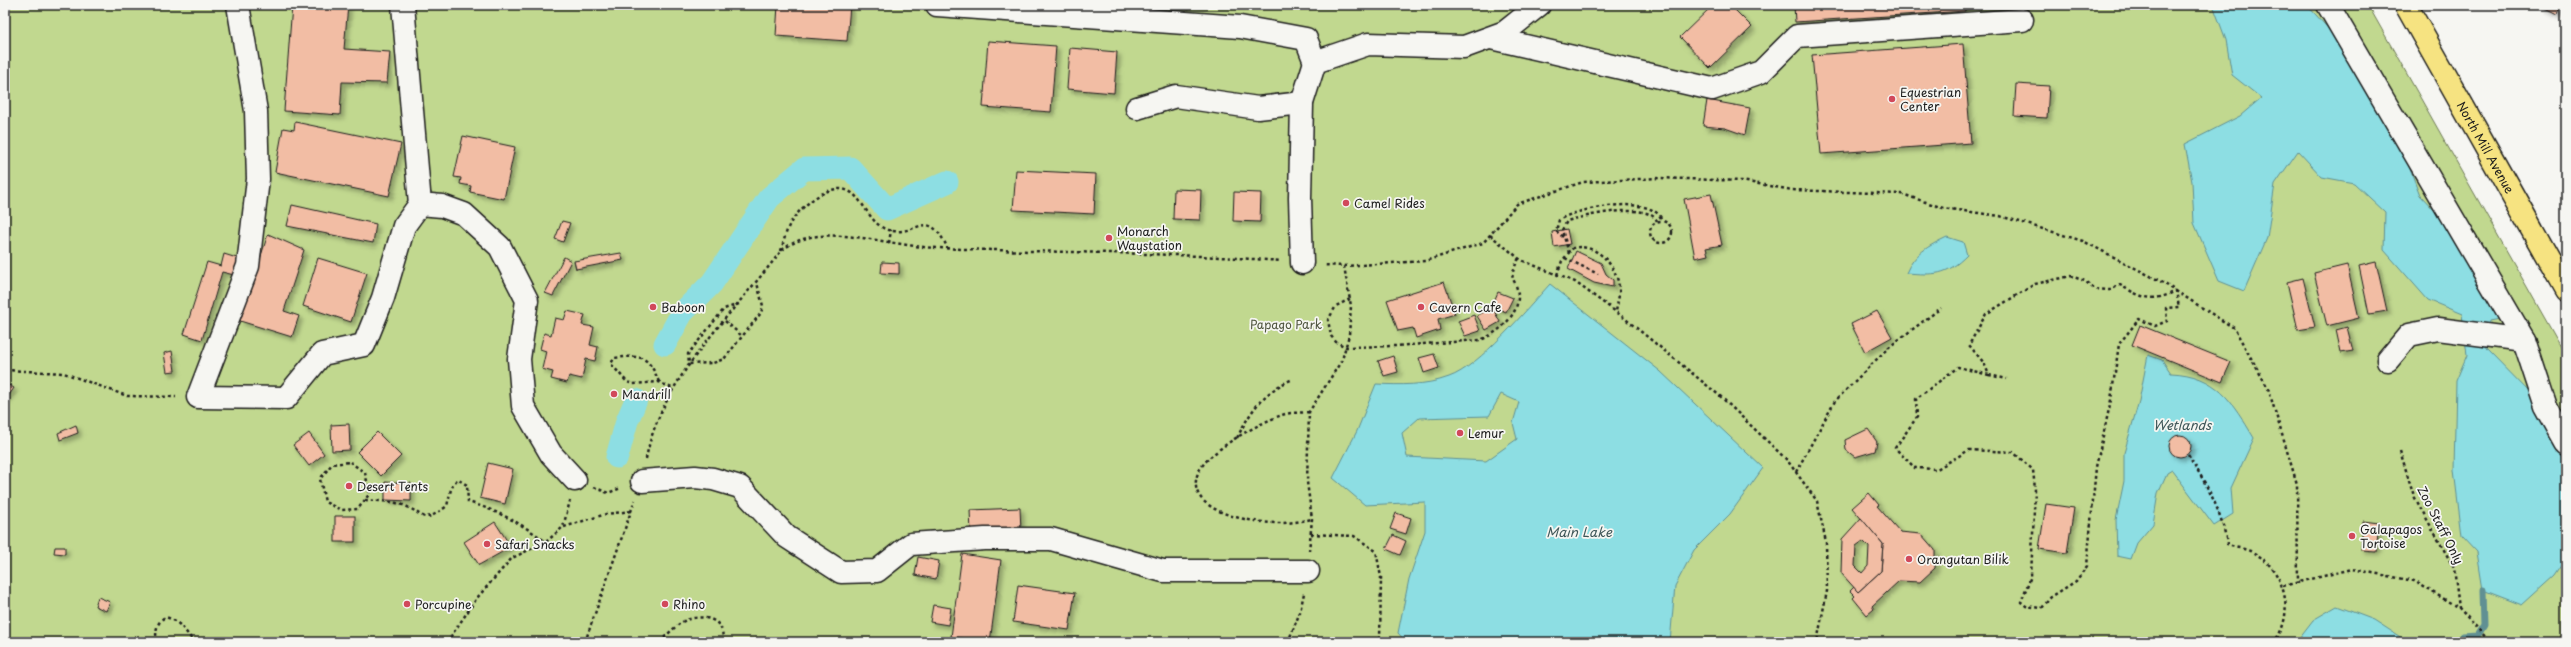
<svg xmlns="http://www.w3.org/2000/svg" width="2571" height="647" viewBox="0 0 2571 647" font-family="'Playpen Sans',sans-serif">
	<defs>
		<filter id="shadow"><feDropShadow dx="3.5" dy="3.5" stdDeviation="2" flood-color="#0004"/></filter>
	</defs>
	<rect width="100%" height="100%" fill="#f6f6f2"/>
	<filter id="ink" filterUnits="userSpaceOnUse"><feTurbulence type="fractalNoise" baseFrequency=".025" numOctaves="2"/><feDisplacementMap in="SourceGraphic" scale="8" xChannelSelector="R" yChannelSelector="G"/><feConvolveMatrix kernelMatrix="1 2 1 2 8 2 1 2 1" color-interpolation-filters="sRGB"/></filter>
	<g filter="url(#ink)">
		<polygon fill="#c1d88f" stroke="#6e7a56" points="5,5 2368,5 2566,356 2566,642 5,642"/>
		<g fill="#8ddee3" stroke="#609093" fill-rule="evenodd">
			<polygon points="2213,5 2307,5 2334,35 2396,133 2420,195 2467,245 2505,318 2490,321 2487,349 2536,399 2566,465 2566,558 2554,576 2522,605 2483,590 2477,552 2462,536 2454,470 2456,381 2467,355 2462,314 2428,300 2384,250 2385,212 2354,183 2322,177 2298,151 2275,184 2267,238 2244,291 2219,281 2194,223 2192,182 2185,144 2240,116 2261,98 2232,75 2226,40"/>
			<path d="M1947,237L1963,242L1967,255C1946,276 1935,275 1906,273C1914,254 1928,246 1947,237Z"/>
			<path d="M1550,284L1660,371L1763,468L1730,514L1694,550L1675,586L1670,642H1406L1398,633L1409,579L1425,531V502L1365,505L1333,478L1357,431L1376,384C1400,385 1425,386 1449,377C1479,367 1528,308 1550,284ZM1501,394L1519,402L1513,423L1517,439L1486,461L1407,457L1402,433L1419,418L1489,416Z"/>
			<path d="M2148,355L2162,360L2171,373C2217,375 2232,401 2254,438L2231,488L2233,514L2214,526L2172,470L2167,473L2158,493L2153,524L2137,543L2131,559L2117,556L2116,520L2124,481V453L2139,401Z"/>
			<polygon points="2337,606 2374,620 2408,642 2296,642 2313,620"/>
		</g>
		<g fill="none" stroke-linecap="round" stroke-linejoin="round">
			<polyline stroke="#609093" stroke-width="7" points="2461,642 2463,637 2477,636 2484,625 2483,590"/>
			<g stroke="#8ddee3" stroke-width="23">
				<polyline points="665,344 682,313 712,283 769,198 804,169 850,168 887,209 947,182"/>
				<polyline points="617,457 627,421 636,400"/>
			</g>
		</g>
		<g fill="#f2bda4" stroke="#1c1c1c" fill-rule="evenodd" filter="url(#shadow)">
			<polygon points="292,5 348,5 344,49 390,52 387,83 342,82 340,115 284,111"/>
			<polygon points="778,5 850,5 847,41 776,36"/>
			<polygon points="1713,5 1730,5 1752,27 1710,68 1680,37"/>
			<polygon points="1794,5 1965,5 1965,11 1795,22"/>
			<polygon points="2540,5 2562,5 2558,14"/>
			<polygon points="988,41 1056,46 1051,112 983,107"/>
			<polygon points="1963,44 1971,143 1821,154 1812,55"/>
			<polygon points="1070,48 1117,52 1114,93 1067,89"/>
			<polygon points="2016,84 2049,86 2047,118 2014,116"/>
			<polygon points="1707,100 1750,108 1745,135 1725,128 1703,126"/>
			<polygon points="295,122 401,144 389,196 275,172 283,128 294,130"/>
			<polygon points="463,136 515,147 504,199 470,192 471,186 460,184 461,178 454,177"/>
			<polygon points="1016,170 1096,174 1094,214 1013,210"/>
			<polygon points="1174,189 1201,190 1200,220 1173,219"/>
			<polygon points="1234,192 1261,193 1260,222 1233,221"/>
			<polygon points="1711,194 1722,245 1706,248 1708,255 1695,258 1684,199"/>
			<polygon points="292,205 376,224 373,243 287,226"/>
			<polygon points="562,221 570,223 563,242 555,239"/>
			<polygon points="1567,229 1570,244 1554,247 1552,232"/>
			<polygon points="268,234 304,250 284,311 299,316 292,337 240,321"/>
			<polygon points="1576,251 1601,263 1606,274 1613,280 1613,287 1594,283 1568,269"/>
			<polygon points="621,253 623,260 576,269 574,261"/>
			<polygon points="224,254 243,260 238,276 222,272 202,340 184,334 207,262 221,266"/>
			<polygon points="564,257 571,261 553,296 545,293"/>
			<polygon points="318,258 367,273 351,322 303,306"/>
			<polygon points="882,262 899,263 899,274 881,273"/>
			<polygon points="2376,262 2387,311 2369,314 2359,266"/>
			<polygon points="2347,265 2359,318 2327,326 2314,273"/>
			<polygon points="2303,278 2315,327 2298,330 2287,282"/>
			<polygon points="1444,282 1455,314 1438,319 1440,330 1416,338 1413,328 1398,331 1387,300"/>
			<polygon points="1498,292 1513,298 1506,312 1492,306"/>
			<polygon points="1492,307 1500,322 1486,330 1477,316"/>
			<polygon points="567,311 585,315 582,325 594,327 590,345 598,347 595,361 586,359 582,379 569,376 567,383 551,379 553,372 542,369 546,351 540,349 544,333 551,335 555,318 564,320"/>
			<polygon points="1877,311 1892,337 1865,352 1851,324"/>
			<polygon points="1474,315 1480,331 1465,336 1458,321"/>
			<polygon points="2140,325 2231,362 2222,382 2132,345"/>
			<polygon points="2347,327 2353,351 2341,353 2336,330"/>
			<polygon points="172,351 175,371 167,372 164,353"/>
			<polygon points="1434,354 1439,368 1424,373 1419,358"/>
			<polygon points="1393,356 1398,372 1384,376 1378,361"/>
			<polygon points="9,385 14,388 5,401 5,389"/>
			<polygon points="349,424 350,450 332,451 331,425"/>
			<polygon points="76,425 78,433 60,440 58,433"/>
			<polygon points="1868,429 1877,442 1875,451 1855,457 1846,450 1845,440"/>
			<polygon points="377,432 401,456 381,476 357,452"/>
			<polygon points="309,433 324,454 309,466 293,445"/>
			<circle cx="2180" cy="446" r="11"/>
			<polygon points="488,463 513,469 505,504 480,498"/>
			<polygon points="385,482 411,483 411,501 385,500"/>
			<polygon points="1869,493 1879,505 1877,506 1900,532 1921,534 1935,550 1935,568 1920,582 1899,581 1872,606 1874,609 1867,615 1853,598 1855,596 1850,591 1854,587 1858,592 1881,571 1883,544 1852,508"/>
			<polygon points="2046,504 2074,508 2067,553 2039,549"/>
			<polygon points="1020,508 1021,531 971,533 970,510"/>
			<polygon points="1396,513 1411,518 1406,534 1390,529"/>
			<rect x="335" y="516" width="20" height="26"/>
			<path d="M1861,518L1883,544L1881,571L1858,592L1841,573L1842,539ZM1863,541L1869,547L1868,566L1862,573L1855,566L1856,546Z"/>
			<polygon points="2363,521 2379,523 2376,551 2361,550"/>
			<polygon points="495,522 511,547 479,565 464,542"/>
			<polygon points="1393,535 1406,541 1400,555 1386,549"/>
			<polygon points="55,547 65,547 65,554 54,553"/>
			<polygon points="962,554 1001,560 990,642 951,637"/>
			<polygon points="918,557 939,561 936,579 915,575"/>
			<polygon points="1018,585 1075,593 1069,630 1013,622"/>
			<polygon points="98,597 110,602 106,611 95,606"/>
			<polygon points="933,605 951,608 948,625 930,622"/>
		</g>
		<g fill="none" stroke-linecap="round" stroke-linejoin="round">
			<g stroke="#1c1c1c" stroke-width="25">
				<g id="minor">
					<polyline points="238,5 256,111 258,179 248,266 198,397 286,398 322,354 364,345 383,298 404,226 420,204"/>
					<polyline points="403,5 420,204 442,206 464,214 500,247 527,300 519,359 523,406 551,454 575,480"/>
					<polyline points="937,5 1240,27 1306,39 1315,62"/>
					<polyline points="2328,5 2524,340 2546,407 2566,443"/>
					<polyline points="1491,38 1712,89 1761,72 1797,36 2022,20"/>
					<polyline points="1137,108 1176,96 1258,108 1302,103"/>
					<polyline points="1302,263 1300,198 1302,103 1315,62 1368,44 1464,47 1505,32 1539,5"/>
					<polyline points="2388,360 2409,335 2438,329 2524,340"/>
					<polyline points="642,481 695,477 713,479 740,487 787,537 841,572 877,571 911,544 985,539 1051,539 1163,571 1308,571"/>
				</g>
			</g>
			<g stroke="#1c1c1c" stroke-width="25">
				<g id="major">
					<path id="s1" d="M2406,5L2566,290"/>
				</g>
			</g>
			<g stroke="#1c1c1c" stroke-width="2.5" stroke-dasharray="3 3" stroke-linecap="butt">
				<circle cx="1661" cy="232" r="11"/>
				<polyline points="1490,235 1521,260 1575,282 1623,317 1720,396 1787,460 1817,501 1826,542 1827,591 1817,642"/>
				<path d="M1563,237L1556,231L1559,220C1576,208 1655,193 1662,221"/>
				<polyline points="889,243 891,230"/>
				<path d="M781,251C784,241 786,230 791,222C802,205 832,179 852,193C865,203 871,225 888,230C918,238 927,204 948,249"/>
				<path d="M1569,253L1562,230L1567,221C1584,216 1648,201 1657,221"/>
				<polyline points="1565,258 1598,274"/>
				<polyline points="1344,266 1425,261 1483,243 1517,204 1583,182 1659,178 1742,181 1792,190 1902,194 1943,208 2000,216 2083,241 2160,281 2234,328 2268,388 2297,484 2298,584"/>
				<path d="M1557,275L1562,261L1573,248C1596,242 1617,266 1619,287C1620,295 1617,304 1616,312"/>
				<path d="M1350,299L1336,306L1328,320L1331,336L1336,342L1346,347L1395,346L1480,340C1497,334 1519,316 1518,295C1516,275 1506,283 1519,258"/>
				<polyline points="739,304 724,309 688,354 689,364 713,363 724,359 761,313 763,306 757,283"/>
				<polyline points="725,321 742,336"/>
				<polyline points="5,370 64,373 127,396 176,397"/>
				<path d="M1989,375L1958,367L1916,399L1917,417L1895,448L1915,468L1937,469L1969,450L2013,452L2033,470L2035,489L2031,576L2021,602L2026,606L2042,608L2051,597L2076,581L2087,566L2096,467L2111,400L2119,344L2139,319L2155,326L2167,321L2166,308L2179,307L2176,291C2153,303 2142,298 2120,285L2110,290L2094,289L2085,281L2071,276L2035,284L1986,314L1969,345L1984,363L1989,375L2007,379"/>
				<path d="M659,382C648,355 642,355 614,358L611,364L627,382L633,384L659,382L674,389"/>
				<path d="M1309,412C1300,413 1290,412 1282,415C1259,423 1207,451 1198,473C1182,513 1257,524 1282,523C1292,523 1302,521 1312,519"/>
				<path d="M1237,438C1251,410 1264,391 1293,379"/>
				<polyline points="2400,451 2414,496 2454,568 2459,608"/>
				<path d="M2188,455C2206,483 2222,511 2227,544C2234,548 2243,548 2250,551C2284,566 2297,613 2274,642"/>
				<path d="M646,459C660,379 734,313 781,251C792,242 805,237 819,236C859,233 900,247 939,248C1053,253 1167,252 1281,261"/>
				<polygon points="350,462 365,473 370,493 358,509 341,510 325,502 320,479 332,464"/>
				<polyline points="1796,472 1835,401 1889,347 1941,308"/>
				<polyline points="594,487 608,493 621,488"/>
				<path d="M365,500C377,501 392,501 403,505C426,514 420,526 447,506L451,489L457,479L467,485L468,502C496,510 523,524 546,542"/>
				<polyline points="564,527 606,514 632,511"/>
				<polyline points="1311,534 1354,536 1376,551 1381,577 1380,642"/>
				<polyline points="1309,551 1312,519 1307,482 1309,412 1342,360 1349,335 1351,306 1344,266 1323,265"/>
				<polyline points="2283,586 2352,569 2414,581 2459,608 2490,642"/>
				<path d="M157,642C155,632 156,623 165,617C179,620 185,631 194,642"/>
				<polyline points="447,642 477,598 512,558 546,542 563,527 570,501"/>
				<polyline points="585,642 635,500"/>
				<path d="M660,642C667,635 675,626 684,621C701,613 727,618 722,642"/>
				<polyline points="1288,642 1300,612 1304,593"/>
			</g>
			<use href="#minor" stroke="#f6f6f2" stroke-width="22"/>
			<use href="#major" stroke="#f6e381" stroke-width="22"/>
		</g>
	</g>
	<g fill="#d1495b" stroke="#f6f6f2" stroke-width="1.5">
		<circle cx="1892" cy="99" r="4"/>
		<circle cx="1346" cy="203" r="4"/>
		<circle cx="1109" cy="238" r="4"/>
		<circle cx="653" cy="307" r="4"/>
		<circle cx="1421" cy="307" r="4"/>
		<circle cx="614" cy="394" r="4"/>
		<circle cx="1460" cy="433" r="4"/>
		<circle cx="349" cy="486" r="4"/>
		<circle cx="2352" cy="536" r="4"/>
		<circle cx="487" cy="544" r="4"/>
		<circle cx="1909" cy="559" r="4"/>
		<circle cx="407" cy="604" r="4"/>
		<circle cx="665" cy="604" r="4"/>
	</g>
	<g text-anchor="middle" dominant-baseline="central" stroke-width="3.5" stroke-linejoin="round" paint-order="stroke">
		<g font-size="12" fill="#1c1c1c" stroke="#f6f6f2" text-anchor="start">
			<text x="1900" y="92">Equestrian<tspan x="1900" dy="14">Center</tspan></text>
			<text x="1354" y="203">Camel Rides</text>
			<text x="1117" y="231">Monarch<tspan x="1117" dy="14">Waystation</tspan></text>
			<text x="661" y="307">Baboon</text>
			<text x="1429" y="307">Cavern Cafe</text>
			<text x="622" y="394">Mandrill</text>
			<text x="1468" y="433">Lemur</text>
			<text x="357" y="486">Desert Tents</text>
			<text x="2360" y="529">Galapagos<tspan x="2360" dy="14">Tortoise</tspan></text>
			<text x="495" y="544">Safari Snacks</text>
			<text x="1917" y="559">Orangutan Bilik</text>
			<text x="415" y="604">Porcupine</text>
			<text x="673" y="604">Rhino</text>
		</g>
		<g font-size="12" fill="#1c1c1c" stroke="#f6f6f2">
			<text stroke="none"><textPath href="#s1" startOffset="163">North Mill Avenue</textPath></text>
			<text transform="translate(2441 525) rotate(63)">Zoo Staff Only</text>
		</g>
		<g font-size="12" fill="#4e543e" stroke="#f6f6f2">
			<text x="1286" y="324">Papago Park</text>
		</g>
		<g font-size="13" font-style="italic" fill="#3e5658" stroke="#f6f6f2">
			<text x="2182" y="424">Wetlands</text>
			<text x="1579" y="531">Main Lake</text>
		</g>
	</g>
	<rect width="2571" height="647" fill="none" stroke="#f6f6f2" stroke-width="20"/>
	<rect x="10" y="10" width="2551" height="627" fill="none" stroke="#1c1c1c" stroke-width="1.5" filter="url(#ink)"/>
</svg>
